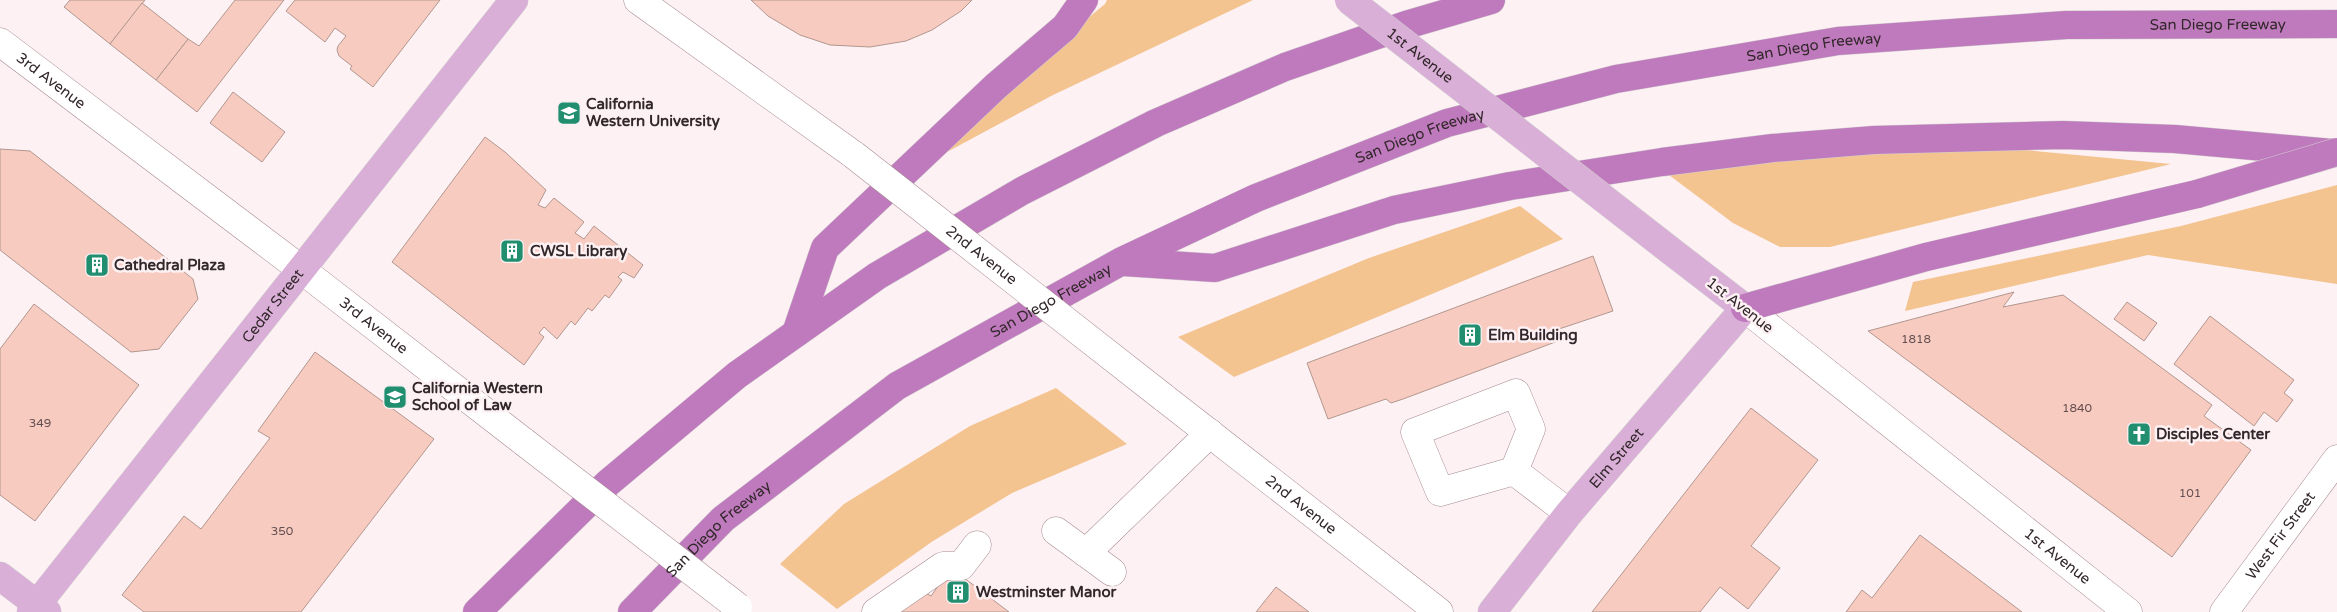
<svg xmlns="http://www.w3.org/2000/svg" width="2337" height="612" viewBox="0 0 2337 612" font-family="'Varela Round',sans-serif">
	<rect width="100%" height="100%" fill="#fdf1f4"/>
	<g fill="#f3c390">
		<polygon points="1107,0 1253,0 1051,96 947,152 938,143 1105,4"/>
		<polygon points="2015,149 2171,164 1830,247 1780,247 1733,223 1669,175 1822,156"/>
		<polygon points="2337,185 2337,284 2148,255 1905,311 1913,282 2181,226"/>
		<polygon points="1520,206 1563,239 1234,377 1178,337 1369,258"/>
		<polygon points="1056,388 1127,444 1012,493 933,541 837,609 780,564 844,504 970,426"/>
	</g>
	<g fill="#f8cbc0" stroke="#b2978f">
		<polygon points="70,0 145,0 110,44 64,7"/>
		<polygon points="235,0 284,0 197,112 156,80 188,39 199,46"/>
		<polygon points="295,0 440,0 373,87 350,69 352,66 339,56 337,50 338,46 346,36 335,28 325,42 286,11"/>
		<polygon points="751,0 972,0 961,11 932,30 906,41 870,47 830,45 800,35 768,16"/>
		<polygon points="142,3 188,39 156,80 110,44"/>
		<polygon points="233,92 285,132 262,162 210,123"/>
		<polygon points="485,137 505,152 546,190 538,205 545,208 554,198 584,222 575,233 584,239 594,226 643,265 634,278 623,272 618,277 622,280 609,298 605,295 592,311 588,308 575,325 571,321 557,339 544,327 539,333 544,337 524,365 392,262"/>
		<polygon points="0,149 30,151 193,279 198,299 159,349 131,352 0,250"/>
		<polygon points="1593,256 1613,311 1556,330 1558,341 1403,399 1391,403 1386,399 1328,419 1307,363"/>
		<polygon points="2014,292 2003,307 2063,295 2212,405 2204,416 2251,450 2172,557 1868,331"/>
		<polygon points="2127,302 2157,323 2144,341 2114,319"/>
		<polygon points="34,304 139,385 35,521 0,495 0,349"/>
		<polygon points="2210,316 2294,380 2284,393 2293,400 2277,422 2264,412 2254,426 2174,364"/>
		<polygon points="315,352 434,439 301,612 144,612 122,595 184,516 201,529 270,438 258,431"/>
		<polygon points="1751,408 1818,460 1751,546 1780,568 1748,609 1720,587 1700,612 1592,612"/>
		<polygon points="1920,535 2022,612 1846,612 1862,590 1872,598"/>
		<polygon points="951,568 1009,612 898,612 917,588 931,596"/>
		<polygon points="1276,587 1309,612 1256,612"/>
	</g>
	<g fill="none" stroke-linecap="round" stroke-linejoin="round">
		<g stroke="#a68a91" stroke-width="29">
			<g id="minor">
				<polyline points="638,0 854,155"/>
				<path id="s1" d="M0,42L302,270L524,442"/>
				<path id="s2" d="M1745,308L2128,612"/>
				<polygon points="1516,393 1531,429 1514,471 1440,492 1415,432"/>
				<path id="s3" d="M1163,397L1439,612"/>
				<polyline points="1514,471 1569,513"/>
				<polyline points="1056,531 1112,572"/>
				<polyline points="1086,553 1210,433"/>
				<polyline points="876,612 943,566 961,566 977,545"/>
				<path id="s4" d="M2224,612L2337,459"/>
			</g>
		</g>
		<g stroke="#d2cfd0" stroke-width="29">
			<g id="major">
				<polyline points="0,576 47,612"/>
				<path id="s5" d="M31,612L514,0"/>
				<path id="s6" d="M1492,612L1569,513L1745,308L1671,251"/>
			</g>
		</g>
		<g stroke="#d2cfd0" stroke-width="29">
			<g id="highway">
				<polyline points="1123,262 1215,268 1394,210 1510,186 1662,162 1773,148 1874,140 2063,135 2175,139 2332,153"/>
				<polyline points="1745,308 1926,257 2197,194"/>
				<polyline points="796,333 825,248 996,86 1065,27 1084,0"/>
				<polyline points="477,612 608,483 737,375 877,276 1022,191 1156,123 1285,67 1406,25 1491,0"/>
				<path id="s7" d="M632,612L723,519L897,386L1122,261L1256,198L1447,123L1616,79L1838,41L2066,25L2337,24"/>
			</g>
		</g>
		<use href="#minor" stroke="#fff" stroke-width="28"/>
		<use href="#major" stroke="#d9afd7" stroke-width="28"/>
		<use href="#highway" stroke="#bf7abd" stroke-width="28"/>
		<g stroke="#a68a91" stroke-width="29" stroke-linecap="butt">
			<g id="minor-bridge">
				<path id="s8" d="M854,155L1163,397"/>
				<polyline points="524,442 738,607"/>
			</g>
		</g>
		<g stroke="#d2cfd0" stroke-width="29" stroke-linecap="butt">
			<g id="major-bridge">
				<path id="s9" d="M1349,0L1671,251"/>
			</g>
		</g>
		<g stroke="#d2cfd0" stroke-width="29" stroke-linecap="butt">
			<polyline id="highway-bridge" points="2197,194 2337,152"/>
		</g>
		<use href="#minor-bridge" stroke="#fff" stroke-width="28"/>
		<use href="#major-bridge" stroke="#d9afd7" stroke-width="28"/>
		<use href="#highway-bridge" stroke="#bf7abd" stroke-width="28"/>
	</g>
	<defs>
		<g id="school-square" transform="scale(1.25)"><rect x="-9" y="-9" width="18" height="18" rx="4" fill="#218f6f" stroke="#fdf1f4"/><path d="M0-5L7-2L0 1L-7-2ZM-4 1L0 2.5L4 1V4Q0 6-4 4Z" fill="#fff"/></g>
		<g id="building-square" transform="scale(1.25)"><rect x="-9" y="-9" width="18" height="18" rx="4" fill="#218f6f" stroke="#fdf1f4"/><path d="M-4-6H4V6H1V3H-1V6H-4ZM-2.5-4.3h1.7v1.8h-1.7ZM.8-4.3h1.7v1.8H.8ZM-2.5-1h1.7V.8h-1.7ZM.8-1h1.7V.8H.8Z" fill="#fff"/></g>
		<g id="university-square" transform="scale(1.25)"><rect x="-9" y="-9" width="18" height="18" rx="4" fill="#218f6f" stroke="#fdf1f4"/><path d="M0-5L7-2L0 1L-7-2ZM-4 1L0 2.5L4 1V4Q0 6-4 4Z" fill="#fff"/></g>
		<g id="church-square" transform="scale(1.25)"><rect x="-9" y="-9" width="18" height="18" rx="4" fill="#218f6f" stroke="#fdf1f4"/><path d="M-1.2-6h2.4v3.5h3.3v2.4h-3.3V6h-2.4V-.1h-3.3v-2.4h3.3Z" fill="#fff"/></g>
	</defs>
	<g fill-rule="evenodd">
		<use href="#school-square" x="569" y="113"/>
		<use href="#building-square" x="512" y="251"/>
		<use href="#building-square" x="97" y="265"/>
		<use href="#building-square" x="1470" y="335"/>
		<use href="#university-square" x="395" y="397"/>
		<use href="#church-square" x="2139" y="434"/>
		<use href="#building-square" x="958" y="592"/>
	</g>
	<g text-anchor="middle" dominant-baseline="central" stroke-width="5" stroke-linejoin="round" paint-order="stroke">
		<g font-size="12" fill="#645050">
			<text x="1916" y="339">1818</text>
			<text x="2077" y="408">1840</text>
			<text x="40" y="423">349</text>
			<text x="2190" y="493">101</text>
			<text x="282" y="531">350</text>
		</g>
		<g font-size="15" fill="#32272a" stroke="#fdf1f4">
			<text stroke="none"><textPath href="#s7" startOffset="1740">San Diego Freeway</textPath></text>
			<text stroke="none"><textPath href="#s7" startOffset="1335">San Diego Freeway</textPath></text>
			<text stroke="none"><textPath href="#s9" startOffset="90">1st Avenue</textPath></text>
			<text stroke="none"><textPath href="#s1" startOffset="64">3rd Avenue</textPath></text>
			<text stroke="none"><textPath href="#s7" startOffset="930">San Diego Freeway</textPath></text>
			<text stroke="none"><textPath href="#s8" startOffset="162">2nd Avenue</textPath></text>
			<text stroke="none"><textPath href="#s7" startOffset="525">San Diego Freeway</textPath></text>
			<text transform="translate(1740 305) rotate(38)">1st Avenue</text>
			<text stroke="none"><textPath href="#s5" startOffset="390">Cedar Street</textPath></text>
			<text stroke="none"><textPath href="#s1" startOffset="469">3rd Avenue</textPath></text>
			<text stroke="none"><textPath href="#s6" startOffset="198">Elm Street</textPath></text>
			<text stroke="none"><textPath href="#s3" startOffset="175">2nd Avenue</textPath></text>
			<text stroke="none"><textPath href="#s7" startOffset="120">San Diego Freeway</textPath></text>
			<text stroke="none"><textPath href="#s4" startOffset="95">West Fir Street</textPath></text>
			<text stroke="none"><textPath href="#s2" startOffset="399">1st Avenue</textPath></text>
		</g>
		<g font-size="15" font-weight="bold" fill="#32272a" stroke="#fdf1f4" text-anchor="start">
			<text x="586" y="104">California<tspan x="586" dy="17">Western University</tspan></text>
			<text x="530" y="251">CWSL Library</text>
			<text x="114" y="265">Cathedral Plaza</text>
			<text x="1488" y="335">Elm Building</text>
			<text x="412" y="388">California Western<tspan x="412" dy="17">School of Law</tspan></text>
			<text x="2156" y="434">Disciples Center</text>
			<text x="976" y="592">Westminster Manor</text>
		</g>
	</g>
</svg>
